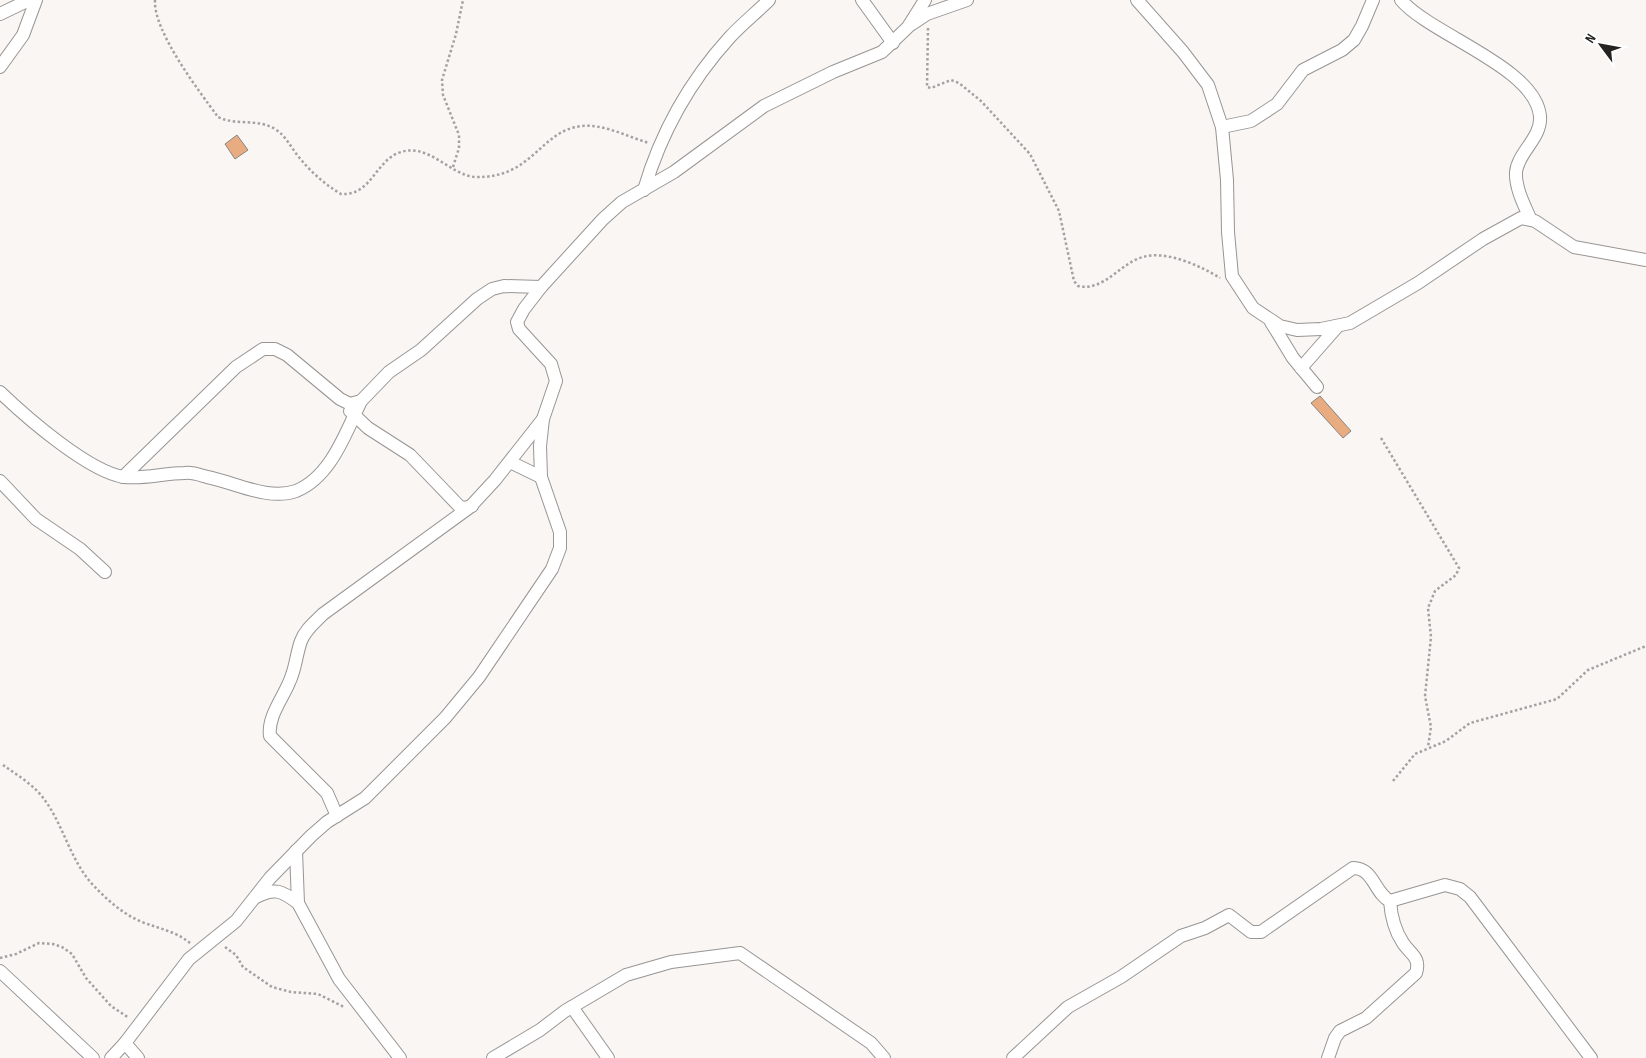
<svg xmlns="http://www.w3.org/2000/svg" width="1646" height="1058" viewBox="0 0 1646 1058" font-family="'Sofia Sans Condensed',sans-serif">
	<rect width="100%" height="100%" fill="#f9f6f4"/>
	<g fill="#e8ac80" stroke="#888583">
		<polygon points="237,135 248,150 235,159 225,144"/>
		<polygon points="1320,396 1351,431 1343,438 1311,403"/>
	</g>
	<g fill="none" stroke-linecap="round" stroke-linejoin="round">
		<g stroke="#989593" stroke-width="14">
			<g id="street">
				<polyline points="862,0 893,43"/>
				<polyline points="1137,0 1183,52 1208,85 1222,127 1227,180 1228,232 1232,276 1253,308 1280,326 1297,330 1321,329 1350,323 1418,283 1483,239 1521,218 1535,221 1574,247 1646,260"/>
				<path d="M1401,0C1431,35 1535,67 1540,116C1542,138 1518,152 1516,172C1515,187 1524,205 1530,218"/>
				<polyline points="0,14 29,0"/>
				<polyline points="912,24 927,14 967,0"/>
				<polyline points="0,67 23,35 36,0"/>
				<polyline points="1222,127 1251,121 1277,104 1303,70 1342,50 1354,40 1362,26 1373,0"/>
				<path d="M644,190C661,132 689,82 730,37C742,24 756,13 769,0"/>
				<polyline points="1271,322 1293,358 1317,387"/>
				<polyline points="1301,368 1337,327"/>
				<path d="M0,392C26,417 89,472 124,477C146,479 164,473 185,473C192,472 200,475 207,477C234,482 268,501 296,491C331,477 346,432 361,401"/>
				<polyline points="350,411 368,428 410,455 459,506 463,508 472,506"/>
				<polyline points="510,462 541,477"/>
				<polyline points="123,477 236,367 263,349 275,349 287,355 340,399 350,404 361,401 389,372 421,350 477,299 492,289 504,286 541,287"/>
				<polyline points="0,481 36,519 80,549 105,572"/>
				<path d="M337,816L327,793L270,736C267,715 286,695 292,675C296,664 297,652 301,641C305,630 314,623 323,614L470,507L495,480L543,419"/>
				<polyline points="296,851 298,903 339,979 400,1058"/>
				<path d="M256,897C275,887 282,891 298,903"/>
				<polyline points="0,971 93,1058"/>
				<polyline points="572,1007 608,1058"/>
				<polyline points="125,1043 138,1058"/>
				<polyline points="111,1058 125,1043 189,959 236,921 270,878 311,836 327,822 365,798 445,718 479,677 552,569 560,548 560,532 541,477 540,446 543,419 556,381 551,364 519,329 517,322 524,309 541,287 603,219 622,202 674,172 764,106 833,72 882,52 908,27 925,0"/>
				<polyline points="493,1058 540,1030 565,1011 626,975 671,962 740,953 871,1043 884,1058"/>
				<path d="M1013,1058L1068,1007L1121,977L1181,936L1205,928L1229,915L1251,932H1261L1353,868C1374,868 1374,893 1390,901L1445,885L1460,889L1470,897L1591,1058"/>
				<path d="M1328,1058L1335,1038L1340,1031L1366,1018L1416,973C1421,957 1410,954 1403,943C1395,931 1391,916 1390,901"/>
			</g>
		</g>
		<g stroke="#a4a2a1" stroke-width="2.5" stroke-dasharray="2.5 2.5" stroke-linecap="butt">
			<path d="M155,0C153,31 199,91 218,117C236,126 257,118 275,129C286,136 290,146 298,156C310,171 324,184 341,194C372,196 375,160 401,152C429,143 450,175 475,177C533,179 540,130 582,126C605,124 628,137 649,143"/>
			<path d="M928,28L927,87L931,88L951,80L959,83L981,101L1030,154L1059,211L1074,281L1078,286C1104,292 1120,263 1143,257C1166,250 1201,266 1220,278"/>
			<polyline points="453,167 459,148 459,135 443,95 442,80 456,34 463,0"/>
			<polyline points="1381,438 1459,568 1456,575 1435,591 1428,608 1431,637 1425,696 1431,727 1428,747"/>
			<path d="M3,765C17,775 34,785 44,799C64,826 70,860 93,885C107,900 123,914 142,922C160,929 175,931 190,943"/>
			<polyline points="1393,781 1415,754 1446,741 1470,723 1557,699 1588,670 1646,646"/>
			<polyline points="225,947 236,955 243,967 272,987 291,992 318,994 344,1007"/>
			<polyline points="0,958 16,954 39,943 53,944 62,947 72,954 86,978 111,1006 129,1018"/>
		</g>
		<use href="#street" stroke="#fff" stroke-width="12"/>
	</g>
	<g transform="translate(1601 45) rotate(302)" stroke="#ffffff" stroke-width="4" paint-order="stroke">
	<path d="M0-4L9 19L0 12L-9 19Z" fill="#242322"/>
	<text y="-8" font-size="14" font-weight="bold" text-anchor="middle" fill="#242322">N</text>
	</g>
</svg>
